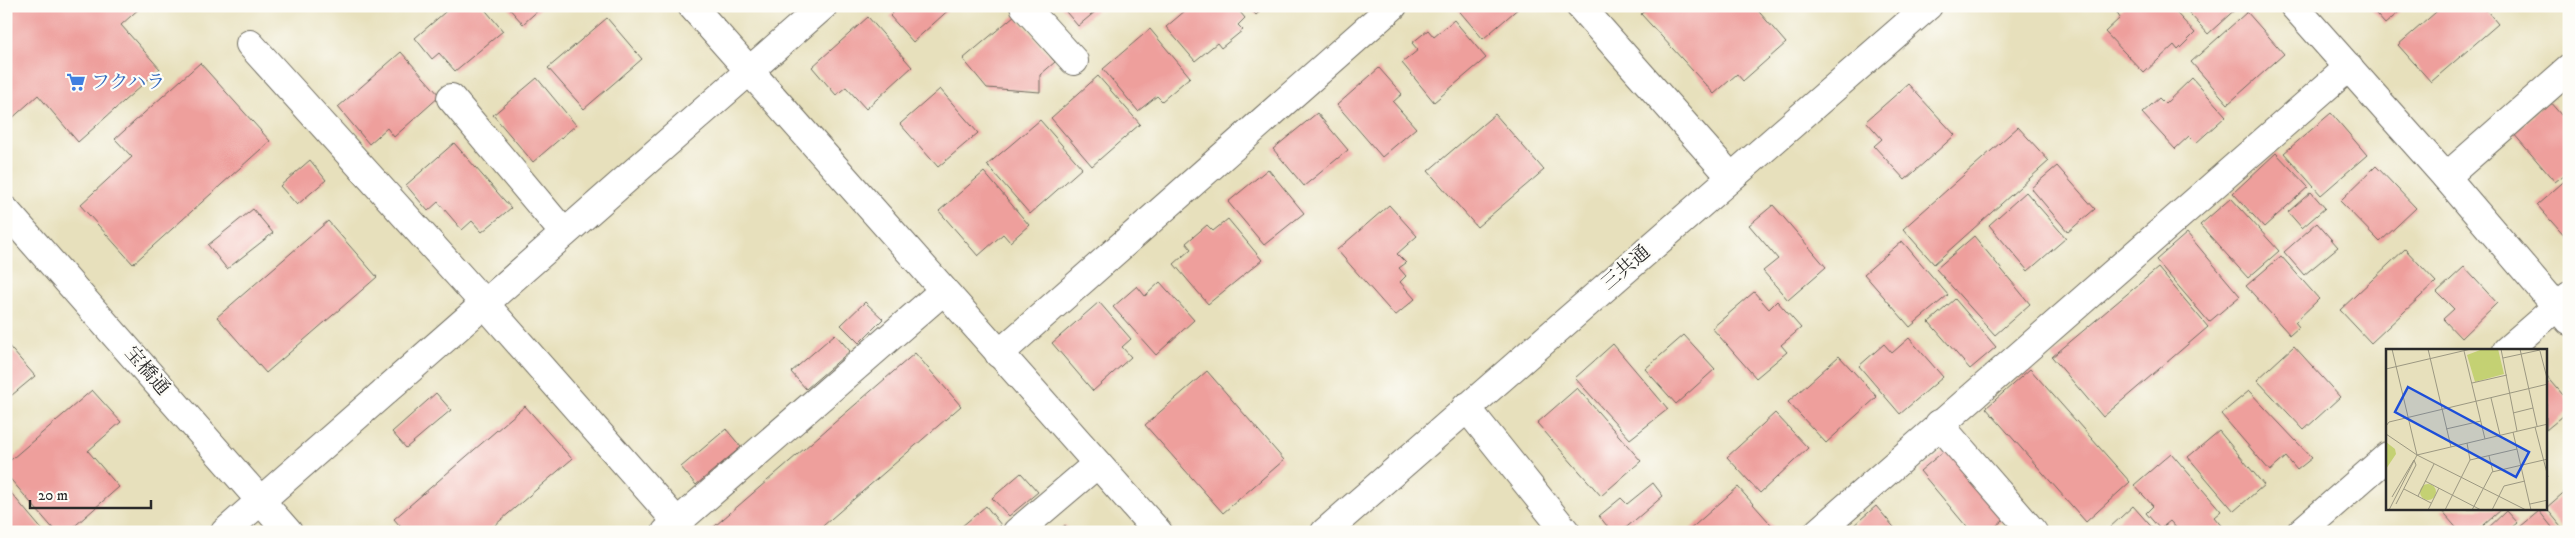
<svg xmlns="http://www.w3.org/2000/svg" width="2575" height="538" viewBox="0 0 2575 538" font-family="'IM FELL DW Pica','Noto Serif JP',serif">
	<rect width="100%" height="100%" fill="#fdfcf7"/>
	<filter id="ink" filterUnits="userSpaceOnUse"><feTurbulence type="fractalNoise" baseFrequency=".02" numOctaves="2"/><feDisplacementMap in="SourceGraphic" scale="10" xChannelSelector="R" yChannelSelector="G"/><feConvolveMatrix kernelMatrix="1 2 1 2 8 2 1 2 1" color-interpolation-filters="sRGB"/></filter>
	<filter id="wash" filterUnits="userSpaceOnUse"><feTurbulence type="fractalNoise" baseFrequency=".0096" numOctaves="4" result="noise"/><feDisplacementMap in="SourceGraphic" scale="20" xChannelSelector="R" yChannelSelector="G"/><feGaussianBlur stdDeviation="1.12" result="paint"/><feColorMatrix in="noise" values="0 0 0 0 0 0 0 0 0 0 0 0 0 0 0 0 0 1.4 0 .05"/><feComposite in="paint" operator="in"/></filter>
	<g filter="url(#wash)">
		<rect width="100%" height="100%" fill="#e7e0bc"/>
		<g id="blocks">
			<g fill="#ee9f9c">
				<polygon points="6,6 142,6 121,25 160,69 78,142 38,95 8,122"/>
				<polygon points="452,6 482,6 503,31 455,71 439,53 432,59 415,38"/>
				<polygon points="507,6 543,6 523,24"/>
				<polygon points="894,6 953,6 913,42 890,16 897,9"/>
				<polygon points="1061,6 1102,6 1078,26"/>
				<polygon points="1183,6 1235,6 1245,18 1238,25 1243,30 1221,48 1217,43 1195,61 1166,27 1186,10"/>
				<polygon points="1248,6 1266,6 1256,15"/>
				<polygon points="1455,6 1521,6 1483,39"/>
				<polygon points="1650,6 1754,6 1786,43 1743,81 1737,74 1714,94 1641,14"/>
				<polygon points="2124,6 2170,6 2195,33 2178,50 2174,45 2144,73 2105,32 2120,18 2117,13"/>
				<polygon points="2183,6 2239,6 2208,34"/>
				<polygon points="2369,6 2406,6 2385,24"/>
				<polygon points="2443,6 2483,6 2498,24 2431,82 2398,45"/>
				<polygon points="2247,12 2284,54 2228,104 2191,62"/>
				<polygon points="1015,15 1055,62 1040,75 1040,92 987,88 963,59"/>
				<polygon points="868,17 912,67 866,109 846,87 836,95 812,67"/>
				<polygon points="607,18 642,59 584,109 548,68"/>
				<polygon points="1454,20 1486,58 1434,102 1402,63 1418,50 1412,43 1428,30 1434,37"/>
				<polygon points="1150,29 1190,77 1162,101 1157,96 1138,111 1103,69"/>
				<polygon points="401,52 440,96 394,137 387,128 369,144 338,107"/>
				<polygon points="200,63 270,141 133,264 80,205 132,157 115,139"/>
				<polygon points="1379,68 1402,94 1393,102 1416,128 1382,157 1337,105"/>
				<polygon points="1098,76 1140,124 1092,166 1051,118"/>
				<polygon points="537,78 576,125 533,162 493,115"/>
				<polygon points="2192,78 2226,116 2196,143 2189,136 2175,149 2142,113 2159,98 2165,104"/>
				<polygon points="1908,84 1955,135 1905,180 1874,146 1882,139 1866,121"/>
				<polygon points="940,89 978,133 938,167 900,124"/>
				<polygon points="2549,101 2569,124 2569,171 2555,182 2513,133"/>
				<polygon points="1317,113 1348,150 1304,186 1273,149"/>
				<polygon points="2331,113 2367,155 2321,195 2284,153"/>
				<polygon points="1495,114 1544,170 1477,227 1428,171"/>
				<polygon points="1040,120 1082,168 1030,214 987,165"/>
				<polygon points="2018,127 2049,161 1934,264 1903,229"/>
				<polygon points="454,143 511,208 482,232 472,221 462,230 438,202 428,211 406,185"/>
				<polygon points="2276,153 2308,187 2264,227 2233,193"/>
				<polygon points="310,160 326,180 297,205 280,186"/>
				<polygon points="2057,166 2095,209 2068,232 2031,188"/>
				<polygon points="2376,166 2416,208 2380,242 2340,201"/>
				<polygon points="1268,169 1304,213 1264,245 1228,202"/>
				<polygon points="984,172 1029,225 1010,242 1003,234 978,256 939,211"/>
				<polygon points="2569,177 2569,236 2566,238 2537,205"/>
				<polygon points="2026,192 2066,238 2028,271 1989,225"/>
				<polygon points="2311,192 2325,208 2302,228 2288,212"/>
				<polygon points="2231,198 2279,251 2248,278 2200,225"/>
				<polygon points="1389,205 1417,236 1397,254 1406,263 1399,268 1406,276 1400,282 1415,299 1395,316 1337,250"/>
				<polygon points="1773,205 1826,267 1788,300 1763,271 1778,259 1749,225"/>
				<polygon points="253,209 273,233 227,269 208,245"/>
				<polygon points="1228,219 1262,260 1208,304 1174,264 1191,249 1186,243 1207,225 1213,231"/>
				<polygon points="328,221 377,277 266,373 217,317"/>
				<polygon points="2317,223 2338,247 2304,275 2284,252"/>
				<polygon points="2187,233 2240,296 2209,322 2156,260"/>
				<polygon points="1974,236 2030,304 1995,335 1936,269"/>
				<polygon points="1902,241 1948,295 1910,327 1864,274"/>
				<polygon points="2405,249 2436,282 2371,343 2340,310"/>
				<polygon points="2281,256 2319,299 2295,322 2299,327 2290,335 2246,286"/>
				<polygon points="2464,267 2497,303 2461,338 2443,319 2454,309 2437,292"/>
				<polygon points="2158,268 2208,327 2103,417 2052,357"/>
				<polygon points="1160,282 1194,320 1156,355 1113,307 1137,286 1145,296"/>
				<polygon points="1754,292 1769,309 1777,301 1801,328 1781,345 1787,352 1756,378 1712,328"/>
				<polygon points="1955,299 1996,347 1970,369 1929,322"/>
				<polygon points="865,302 883,319 859,343 841,325"/>
				<polygon points="1099,302 1131,339 1122,347 1131,357 1093,391 1052,343"/>
				<polygon points="835,334 850,351 806,389 791,372"/>
				<polygon points="1684,335 1715,369 1676,404 1645,369"/>
				<polygon points="1909,338 1943,377 1900,414 1859,366 1884,344 1892,353"/>
				<polygon points="6,343 35,376 6,400"/>
				<polygon points="1613,344 1668,409 1630,439 1575,378"/>
				<polygon points="2294,346 2340,397 2304,430 2257,380"/>
				<polygon points="915,353 961,406 816,532 708,532"/>
				<polygon points="1839,356 1877,397 1826,443 1788,402"/>
				<polygon points="2030,369 2130,482 2086,522 1986,408"/>
				<polygon points="1207,371 1284,460 1223,513 1145,425"/>
				<polygon points="2546,375 2569,402 2569,411 2546,430"/>
				<polygon points="1577,388 1641,461 1601,496 1537,423"/>
				<polygon points="92,390 121,422 88,451 119,487 68,532 56,532 6,474 6,464"/>
				<polygon points="2249,391 2312,458 2297,470 2286,457 2270,471 2221,414"/>
				<polygon points="436,393 451,410 406,448 392,432"/>
				<polygon points="525,406 572,459 487,532 405,532 394,519"/>
				<polygon points="1775,413 1808,448 1760,493 1727,457"/>
				<polygon points="726,429 741,447 696,485 681,467"/>
				<polygon points="2219,431 2264,485 2234,511 2188,457"/>
				<polygon points="1950,446 2009,515 1989,532 1971,532 1920,471"/>
				<polygon points="2171,453 2221,511 2214,517 2223,528 2219,532 2180,532 2170,521 2160,529 2146,513 2153,506 2134,485"/>
				<polygon points="1021,473 1038,492 1009,516 992,498"/>
				<polygon points="1653,483 1663,496 1621,532 1612,532 1599,516 1621,498 1627,504"/>
				<polygon points="6,487 44,532 6,532"/>
				<polygon points="1738,487 1776,530 1687,532"/>
				<polygon points="2569,488 2569,532 2566,532 2546,508"/>
				<polygon points="986,506 1001,525 993,532 955,532"/>
				<polygon points="1876,506 1898,532 1846,532"/>
				<polygon points="2133,506 2156,532 2111,532 2108,529"/>
				<polygon points="2440,509 2502,509 2476,532 2460,532"/>
				<polygon points="2506,511 2517,523 2506,532 2484,532"/>
				<polygon points="2539,511 2556,532 2514,532"/>
				<polygon points="1065,525 1071,532 1057,532"/>
			</g>
		</g>
	</g>
	<g filter="url(#ink)">
		<use href="#blocks" fill-opacity="0" stroke="#6d6a5e" stroke-width="1"/>
		<g fill="none" stroke-linecap="round" stroke-linejoin="round">
			<g stroke="#6d6a5e" stroke-width="30">
				<g id="minor">
					<polyline points="692,6 1158,532"/>
					<polyline points="1024,6 1074,61"/>
					<polyline points="1580,6 1731,177"/>
					<polyline points="2294,6 2446,177 2569,321"/>
					<polyline points="250,44 484,303 677,522"/>
					<polyline points="451,98 564,233"/>
					<polyline points="2446,177 2569,69"/>
					<polyline points="6,211 288,532"/>
					<polyline points="2507,350 2569,296"/>
					<polyline points="999,354 1393,6"/>
					<polyline points="1466,407 1566,532"/>
					<polyline points="1939,424 2033,532"/>
					<polyline points="225,532 823,6"/>
					<polyline points="666,532 943,291"/>
					<polyline points="1017,532 1097,464"/>
					<polyline points="1325,532 1928,6"/>
					<polyline points="1818,532 2349,67"/>
					<polyline points="2301,532 2388,456"/>
				</g>
			</g>
			<use href="#minor" stroke="#fff" stroke-width="28"/>
		</g>
	</g>
	<defs>
		<g id="supermarket-bare" transform="scale(1.5)"><path d="M-6-5.5h2.5l.6 2H6L4.5 2H-2.5L-4.4-4H-6ZM-1.5 3.2a1.3 1.3 0 1 0 .1 0ZM3 3.2a1.3 1.3 0 1 0 .1 0Z" fill="#3f7fe0" stroke="#fdfcf7" stroke-width="2.5" paint-order="stroke"/></g>
	</defs>
	<g fill-rule="evenodd">
		<use href="#supermarket-bare" x="76" y="82"/>
	</g>
	<g text-anchor="middle" dominant-baseline="central" stroke-width="4.5" stroke-linejoin="round" paint-order="stroke">
		<g font-size="19" fill="#366cbe" stroke="#fdfcf7" text-anchor="start">
			<text x="91" y="82">フクハラ</text>
		</g>
		<g font-size="19" fill="#2b2b2b" stroke="#fdfcf7">
			<text transform="translate(1626 268) rotate(-41)">三共通</text>
			<text transform="translate(147 371) rotate(49)">宝橋通</text>
		</g>
	</g>
	<g transform="translate(2386 349)">
		<rect width="161" height="161" fill="#e7e0bc"/>
		<path d="M97,0H112L118,25L89,33L81,6ZM0,93L9,100L10,105L0,120ZM34 143a8 8 0 1 1 16 0a8 8 0 1 1-16 0Z" fill="#c4d173"/>
		<path fill="none" stroke="#9c9882" stroke-width="1" d="M6,0L31,106M42,0L65,98M115,0L131,82M134,0L151,77M78,2L99,90M154,2L162,33M117,9L154,1M0,20L85,0M86,34L121,26M105,49L114,86M127,64L147,59M0,77L3,73L162,35M149,78L162,128M60,80L95,72M127,83L145,161M0,85L31,106L140,161M103,107L107,123M84,111L131,100M39,132L95,161M18,140L45,154M32,147L48,115M6,148L28,111L30,116L10,155M144,155L162,151M3,161L31,106L162,75M42,161L53,139M59,161L84,111L81,94M86,161L106,123L162,110M106,161L118,137L139,132"/>
		<path fill="#1d4ed8" fill-opacity="0.15" stroke="#1d4ed8" stroke-width="2.5" d="M22,38L143,103L130,128L9,63Z"/>
		<rect width="161" height="161" fill="none" stroke="#2b2b2b" stroke-width="2.5"/>
	</g>
	<rect width="2575" height="538" fill="none" stroke="#fdfcf7" stroke-width="25"/>
	<path d="M30 500v8h121v-8" fill="none" stroke="#2b2b2b" stroke-width="2.5"/>
	<text x="38" y="500" font-size="15" fill="#2b2b2b" stroke="#fdfcf7" stroke-width="4" paint-order="stroke">20 m</text>
</svg>
